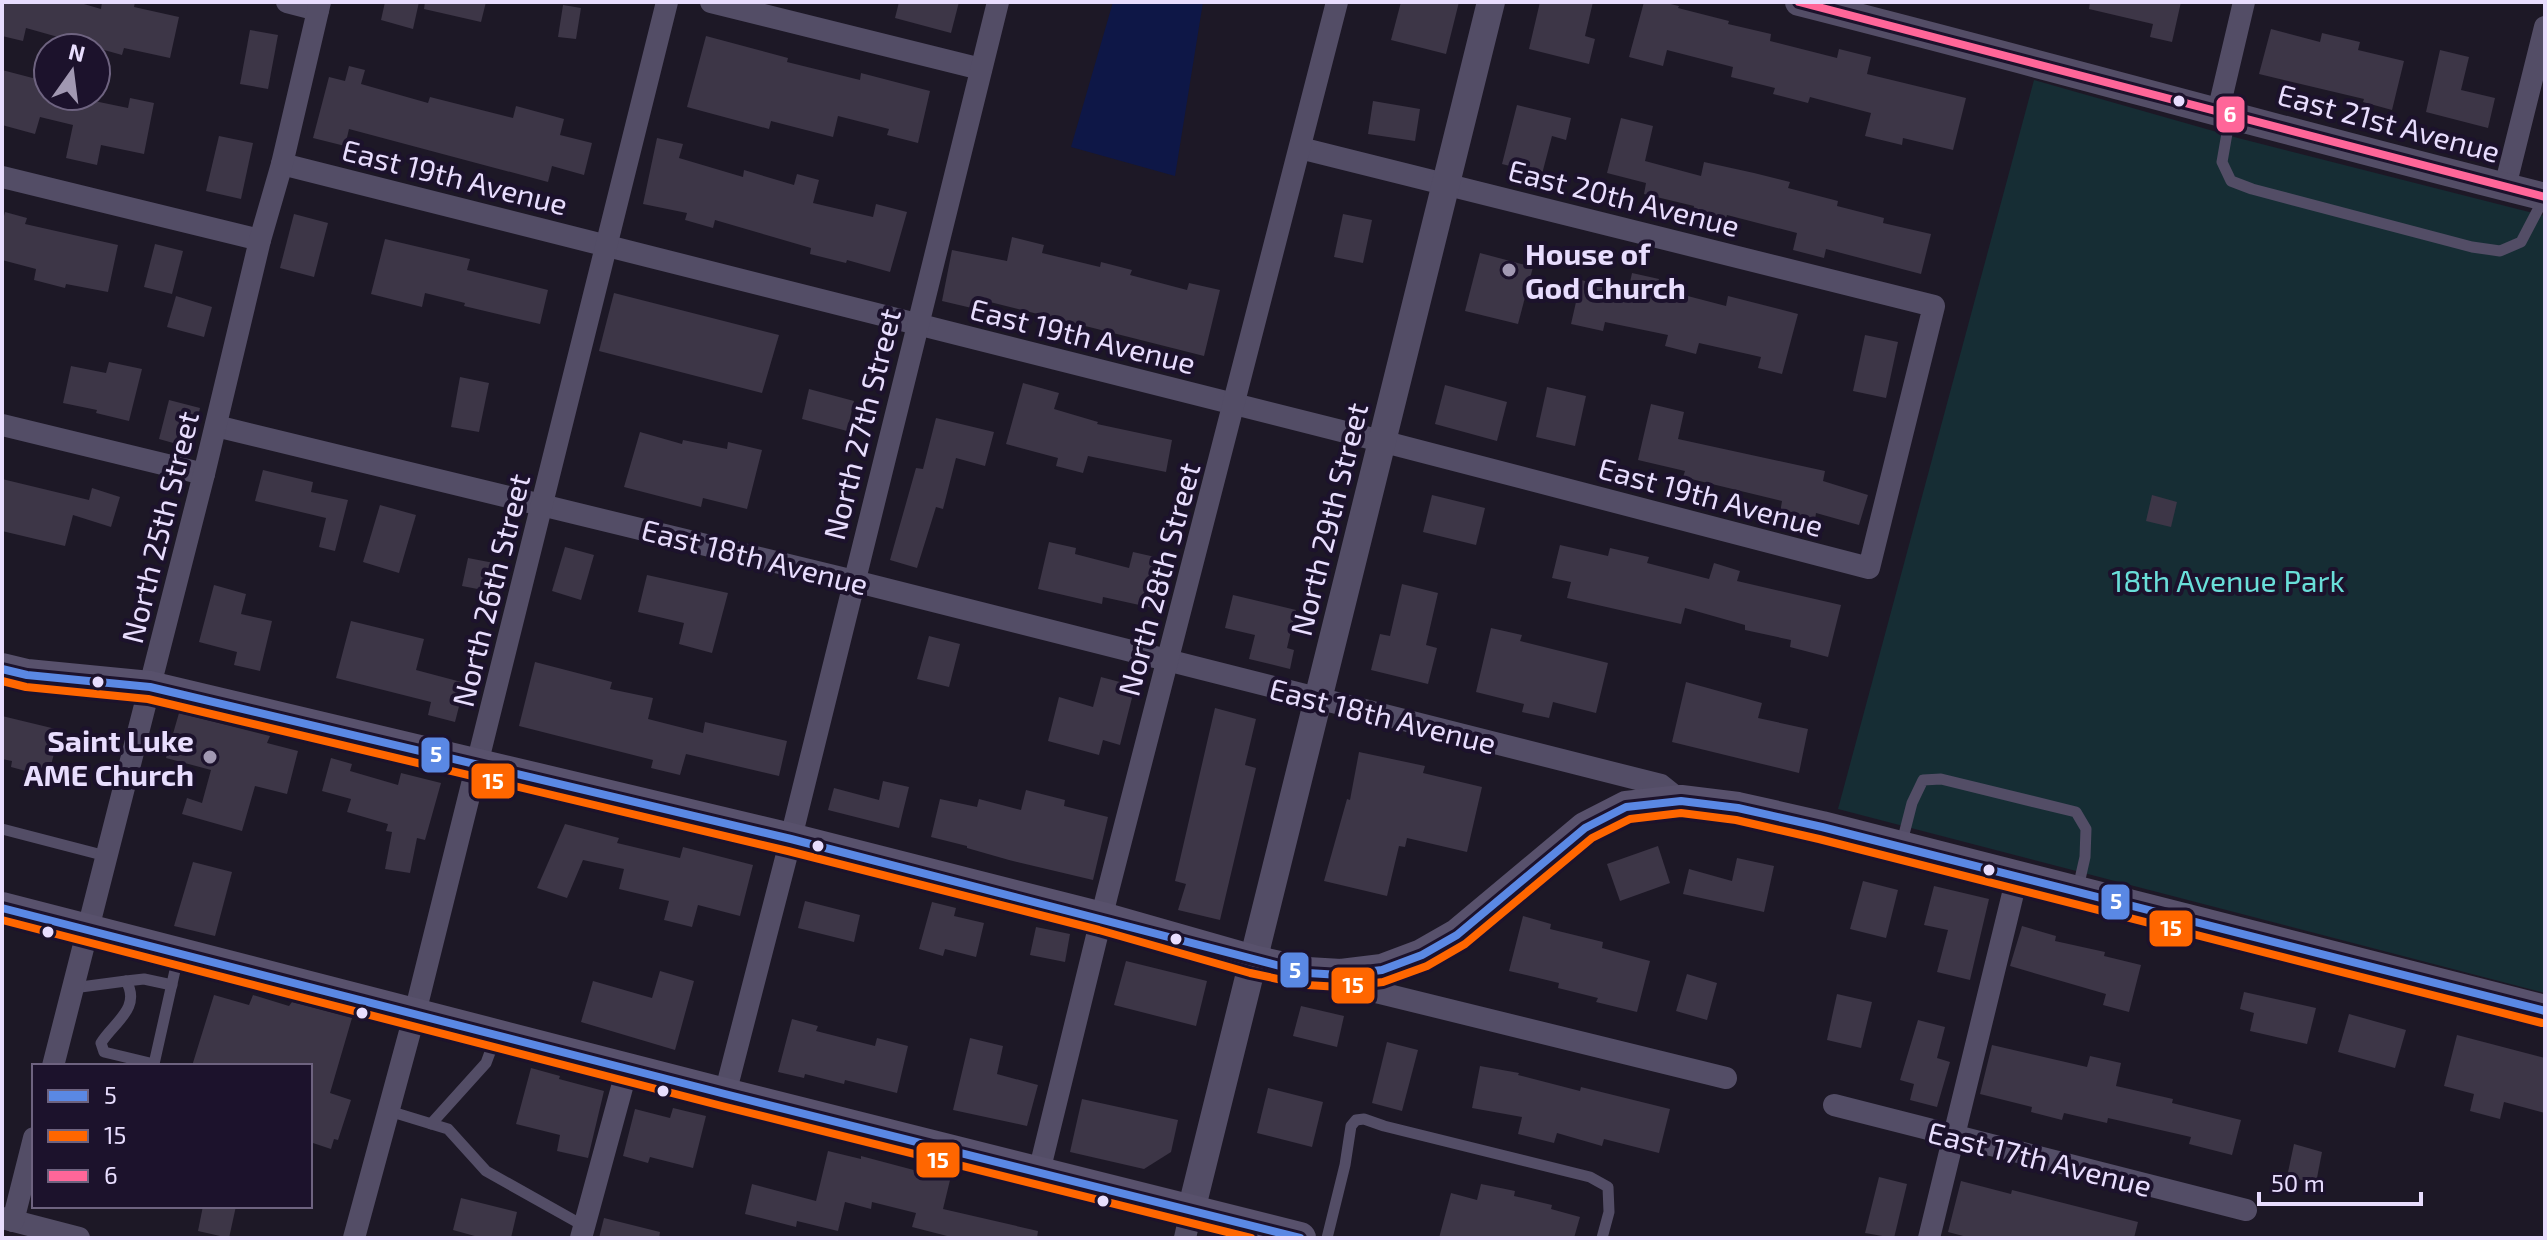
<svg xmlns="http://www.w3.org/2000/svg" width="2547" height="1240" viewBox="0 0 2547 1240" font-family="'Exo 2',sans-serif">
	<rect width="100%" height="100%" fill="#1d1826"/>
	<polygon fill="#162d34" points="2034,80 2238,138 2545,216 2545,993 1838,809"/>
	<polygon fill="#0e1747" points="1113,2 1203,2 1175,176 1071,147"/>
	<g fill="#3d3647">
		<polygon points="2,2 77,2 101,9 102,2 135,2 134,7 179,17 170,58 124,48 122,55 26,28 23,41 2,36"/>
		<polygon points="385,2 419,2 413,29 381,20"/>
		<polygon points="425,2 486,2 481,22 424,9"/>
		<polygon points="899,2 959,2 951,33 895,18"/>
		<polygon points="1401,2 1459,2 1446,54 1391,40"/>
		<polygon points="1540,2 1593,2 1585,36 1595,39 1589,64 1529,49"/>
		<polygon points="1644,2 1662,2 1679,6 1678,8 1729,21 1728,24 1771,34 1770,41 1837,58 1839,49 1871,57 1867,74 1966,98 1953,150 1903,138 1902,145 1865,136 1871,113 1810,97 1808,103 1773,94 1775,88 1731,77 1733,67 1667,50 1663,66 1629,57"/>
		<polygon points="2090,2 2181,2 2172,42 2150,37 2153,24 2089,9"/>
		<polygon points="563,5 581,8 576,39 558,37"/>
		<polygon points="2271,29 2320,42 2322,33 2360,42 2358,50 2404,61 2392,110 2363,102 2364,99 2259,74"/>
		<polygon points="250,30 278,35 268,89 240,84"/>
		<polygon points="706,36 788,58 787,62 860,80 861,73 930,91 918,143 887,135 889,129 838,116 833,137 771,121 769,129 687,107"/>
		<polygon points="2440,50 2469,57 2461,90 2495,98 2488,128 2426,112"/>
		<polygon points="349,66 365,70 361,84 428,103 430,97 513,118 516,106 564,119 560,135 592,143 584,175 552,166 548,182 349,129 345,146 313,138 329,77 345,81"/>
		<polygon points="2,70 48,82 48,96 70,96 128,108 130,98 154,103 144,154 101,145 97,165 66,158 73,125 40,117 35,134 2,125"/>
		<polygon points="1373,101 1420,109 1415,141 1368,134"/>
		<polygon points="1517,105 1571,118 1566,140 1552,136 1542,174 1502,164"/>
		<polygon points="1621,118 1653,126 1645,161 1701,176 1704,162 1754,173 1790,182 1788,188 1838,201 1837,206 1884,218 1883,223 1931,234 1921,274 1826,249 1824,258 1793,250 1797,233 1727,215 1724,224 1692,216 1694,206 1644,194 1646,183 1607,173"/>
		<polygon points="219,136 253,143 241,199 206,191"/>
		<polygon points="657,138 683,144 679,158 743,177 744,170 794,185 797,174 819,180 813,203 873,217 876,204 907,212 890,272 847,260 846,263 810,254 811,248 715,220 713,228 685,220 687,213 643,204"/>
		<polygon points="5,212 27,218 25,224 118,245 108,292 66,284 65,288 34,280 36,269 2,260 2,224"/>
		<polygon points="294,214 328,223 314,277 280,268"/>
		<polygon points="1343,214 1372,220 1363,263 1334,257"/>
		<polygon points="1012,237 1044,245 1042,253 1100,267 1101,262 1132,270 1130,275 1187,290 1189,283 1220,290 1204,356 978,299 976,309 942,301 952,250 1007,261"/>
		<polygon points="385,239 470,259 467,270 548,290 540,324 464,306 465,303 425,293 422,307 371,294"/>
		<polygon points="155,244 183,251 172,294 144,287"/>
		<polygon points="1480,253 1533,267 1518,324 1465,311"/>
		<polygon points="1632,273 1659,279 1657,288 1726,306 1728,296 1798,314 1782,374 1758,368 1761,357 1699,343 1696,354 1665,346 1668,335 1605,322 1603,331 1571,324 1581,280 1628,292"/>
		<polygon points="614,293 779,335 762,393 599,351"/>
		<polygon points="176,296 212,307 204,337 167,327"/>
		<polygon points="1865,335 1898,342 1886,398 1853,391"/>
		<polygon points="109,362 142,369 129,421 96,413 97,410 63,403 71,366 106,373"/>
		<polygon points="460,377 489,383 479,432 451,427"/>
		<polygon points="1023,383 1059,393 1054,409 1098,422 1097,424 1172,440 1166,472 1088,456 1083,473 1056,466 1058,458 1006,444"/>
		<polygon points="1445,385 1507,402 1497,441 1435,424"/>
		<polygon points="1547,387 1586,396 1575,446 1536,437"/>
		<polygon points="809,389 854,401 847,431 802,419"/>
		<polygon points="169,400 200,408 191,448 159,439"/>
		<polygon points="1651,404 1684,412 1678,439 1825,471 1823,481 1868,495 1859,525 1816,513 1815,520 1780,513 1782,501 1683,477 1685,471 1638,460"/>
		<polygon points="936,418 994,432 985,466 956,458 943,509 936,507 917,568 890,560 916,468 923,469"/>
		<polygon points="640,432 682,444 683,440 727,449 728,442 762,450 747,509 703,498 701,507 624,487"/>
		<polygon points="263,470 313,482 311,492 348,500 335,551 319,547 326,518 255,501"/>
		<polygon points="2,479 89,500 92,488 120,497 111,527 73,515 65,546 2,531"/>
		<polygon points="1432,495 1485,508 1476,545 1423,532"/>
		<polygon points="2152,495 2177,502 2171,527 2146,521"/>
		<polygon points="380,505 416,515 399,573 363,562"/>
		<polygon points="1049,542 1076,548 1075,554 1129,568 1133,552 1164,559 1153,608 1103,597 1102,604 1038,589"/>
		<polygon points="1560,545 1608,556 1610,548 1649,557 1647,563 1709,579 1714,563 1740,571 1737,581 1841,605 1828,657 1790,647 1791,640 1745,630 1745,625 1685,608 1681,624 1567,598 1571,582 1552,578"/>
		<polygon points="565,547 594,555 581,600 552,591"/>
		<polygon points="468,558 494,563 488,591 462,586"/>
		<polygon points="647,575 728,593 712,653 679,644 684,623 638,612"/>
		<polygon points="1402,584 1438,593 1426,645 1437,648 1428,684 1371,670 1380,634 1390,636"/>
		<polygon points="214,585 246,594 241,614 272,621 260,671 234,665 237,652 199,642"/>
		<polygon points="1233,595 1296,610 1287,648 1294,650 1290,669 1249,659 1255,635 1225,628"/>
		<polygon points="351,621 424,639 416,670 465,683 455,722 428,715 431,702 336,678"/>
		<polygon points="1491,628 1522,635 1520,641 1608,663 1596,713 1553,702 1549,718 1522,712 1524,704 1476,692"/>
		<polygon points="929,636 960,644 949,687 917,679"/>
		<polygon points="535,662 612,682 610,689 653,698 648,719 703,733 705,722 787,741 779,776 686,754 680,775 651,768 653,760 519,726"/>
		<polygon points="1101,677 1135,686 1120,745 1103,740 1099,755 1048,741 1059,697 1093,707"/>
		<polygon points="1686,682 1762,703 1758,718 1808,729 1799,773 1672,742"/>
		<polygon points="1215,708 1256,719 1245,765 1256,768 1220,920 1178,910 1186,884 1175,881"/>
		<polygon points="179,713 270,736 267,743 298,751 287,794 255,786 242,831 182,814 187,798 202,803 211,770 166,758"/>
		<polygon points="2,716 60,730 48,777 11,767 12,761 2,759"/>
		<polygon points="1359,752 1425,766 1423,773 1482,787 1467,852 1407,838 1405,847 1399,846 1387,896 1324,881 1347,799 1350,800"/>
		<polygon points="331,758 352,764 350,771 398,785 401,773 441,783 425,840 417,838 410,873 385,869 392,832 386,831 388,824 347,812 351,799 322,791"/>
		<polygon points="883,781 909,787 899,828 828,810 834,788 879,800"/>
		<polygon points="1026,790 1065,800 1064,806 1108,817 1093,880 1009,860 967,848 967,846 931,837 940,799 977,807 979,799 1021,810"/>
		<polygon points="565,824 619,838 617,843 680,858 683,847 753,865 740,916 698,905 692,927 664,920 669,901 619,889 624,869 583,860 567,898 537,888"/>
		<polygon points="1658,846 1670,883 1620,901 1607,864"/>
		<polygon points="1737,858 1774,866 1764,912 1683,894 1689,869 1732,881"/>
		<polygon points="193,862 232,872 215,936 174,926"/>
		<polygon points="1863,881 1898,890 1886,938 1850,929"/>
		<polygon points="1934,886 1989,899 1970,980 1937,972 1948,930 1924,925"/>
		<polygon points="805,901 860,915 854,942 798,928"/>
		<polygon points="932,902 956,908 954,916 984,923 976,957 945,949 943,956 919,949"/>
		<polygon points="1523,916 1551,924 1550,929 1603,942 1602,948 1650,961 1637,1012 1596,1002 1598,998 1558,988 1559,983 1509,971"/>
		<polygon points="2022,926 2056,936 2055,941 2105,952 2104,956 2141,965 2129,1012 2103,1005 2106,994 2010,966"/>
		<polygon points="1036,927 1070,934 1065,962 1030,955"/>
		<polygon points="1126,961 1207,981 1196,1026 1114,1005"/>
		<polygon points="660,971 694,981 675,1050 581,1022 593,981 652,998"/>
		<polygon points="1687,974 1717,983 1707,1020 1676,1011"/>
		<polygon points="2244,992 2316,1008 2307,1044 2250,1031 2254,1013 2240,1009"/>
		<polygon points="1837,994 1872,1002 1861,1048 1827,1040"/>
		<polygon points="214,995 249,1005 253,995 289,1006 292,1002 352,1018 330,1093 351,1100 338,1140 334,1139 331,1149 310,1142 310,1066 192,1066"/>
		<polygon points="1301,1006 1344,1016 1337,1047 1293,1036"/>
		<polygon points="2349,1014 2406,1030 2395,1068 2338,1052"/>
		<polygon points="792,1019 818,1026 816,1031 875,1046 877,1038 908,1046 897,1093 845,1080 844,1084 805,1074 804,1078 778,1072"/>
		<polygon points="1918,1020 1945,1027 1937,1058 1950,1062 1937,1107 1910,1100 1914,1084 1900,1080"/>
		<polygon points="2457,1035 2545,1058 2545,1113 2504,1102 2500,1119 2470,1111 2474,1094 2444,1086"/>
		<polygon points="970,1038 1003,1046 997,1074 1038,1085 1027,1126 953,1110"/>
		<polygon points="1387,1042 1418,1050 1402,1111 1372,1103"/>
		<polygon points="1992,1045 2087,1067 2090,1056 2121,1063 2116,1086 2173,1099 2172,1103 2241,1120 2232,1155 2189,1144 2191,1137 2108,1118 2107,1123 2064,1113 2062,1120 2031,1112 2032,1107 1980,1094"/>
		<polygon points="1480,1066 1519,1073 1518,1075 1580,1091 1581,1087 1670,1109 1659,1153 1604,1139 1602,1146 1557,1133 1554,1143 1518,1134 1522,1117 1472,1108"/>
		<polygon points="531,1068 560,1076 559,1079 604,1091 588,1158 557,1151 560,1135 516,1124"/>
		<polygon points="1268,1088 1323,1102 1312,1147 1257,1133"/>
		<polygon points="1082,1099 1178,1120 1171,1152 1144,1169 1070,1152"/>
		<polygon points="673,1108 706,1116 693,1168 650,1157 648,1163 623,1156 635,1109 670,1118"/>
		<polygon points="2294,1144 2322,1152 2316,1183 2287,1177"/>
		<polygon points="828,1151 861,1159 861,1156 925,1173 926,1170 951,1176 943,1209 1038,1231 1037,1238 955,1238 912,1227 916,1213 872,1202 871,1209 845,1202 838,1231 797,1221 796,1227 745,1214 752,1184 816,1201"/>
		<polygon points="1879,1177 1907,1184 1894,1238 1865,1233"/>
		<polygon points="1961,1181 2011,1194 2012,1190 2138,1222 2134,1238 1971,1238 1948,1232"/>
		<polygon points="1481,1184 1515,1191 1514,1196 1552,1205 1551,1209 1580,1217 1574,1238 1439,1238 1451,1193 1477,1200"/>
		<polygon points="461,1198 517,1212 511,1238 482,1238 453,1230"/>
		<polygon points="203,1206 236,1206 229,1238 198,1231"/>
		<polygon points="604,1218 660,1232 659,1238 599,1238"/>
	</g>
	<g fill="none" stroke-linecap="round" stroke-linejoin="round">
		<g stroke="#534d66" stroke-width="11">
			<polyline points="2230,116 2222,162 2231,181 2252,189 2472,247 2500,251 2521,242 2544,198"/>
			<polyline points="2,829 106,856"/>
			<polyline points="1901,846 1912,803 1923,780 1941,779 2076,812 2086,829 2085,857 2078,888"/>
			<polyline points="126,981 144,979 172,985"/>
			<path d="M73,988L126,981C142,1008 113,1023 101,1043L104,1052L154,1064L178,957"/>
			<polyline points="389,1111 448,1129 486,1171 584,1226"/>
			<polyline points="431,1124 486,1063 495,1039"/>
			<polyline points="1327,1238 1345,1165 1351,1126 1356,1120 1364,1119 1384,1126 1590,1177 1608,1187 1609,1212 1602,1238"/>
		</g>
		<g stroke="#534d66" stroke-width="22">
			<polyline points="287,2 318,10"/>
			<polyline points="711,2 981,69"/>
			<polyline points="2218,112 2244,2"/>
			<polyline points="282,164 1381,441 1869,568 1934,306 1300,148"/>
			<polyline points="2,177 260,240"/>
			<polyline points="2505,187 2545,27"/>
			<polyline points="2,425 204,474"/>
			<polyline points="216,426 854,581 1661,785 1681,801"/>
			<polyline points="1341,975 1372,991 1726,1078"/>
			<polyline points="53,1066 204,474 260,240 282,164 320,2"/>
			<polyline points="725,1094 786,858 998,2"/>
			<polyline points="1834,1105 2246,1210"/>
			<polyline points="1039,1172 1107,895 1337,2"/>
			<polyline points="2,1218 79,1238"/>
			<polyline points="13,1221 34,1138"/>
			<polyline points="354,1238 415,1013 667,2"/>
			<polyline points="581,1238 627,1069"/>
			<polyline points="1185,1238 1191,1211"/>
			<polyline points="1929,1238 2017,877"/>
		</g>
		<g stroke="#534d66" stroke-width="28">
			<path d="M1799,2C2048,65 2296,135 2545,197"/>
			<polyline points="1191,1211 1491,2"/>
		</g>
		<g stroke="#58516c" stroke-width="32">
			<polyline points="2,669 27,675 150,687 791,839 1102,918 1253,961 1307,973 1341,975 1382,970 1422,955 1457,935 1585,828 1626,807 1681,801 1738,808 1822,827 2545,1011"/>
			<polyline points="2,908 725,1094 1300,1238"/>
		</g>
		<g stroke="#1c122c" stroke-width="14">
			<g id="bus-1">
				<polyline points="2,669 27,675 150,687 791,839 1307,973 1341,975 1382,970 1422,955 1457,935 1585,828 1626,807 1681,801 1738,808 1822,827 2545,1011"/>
				<polyline points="2,908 725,1094 1300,1238"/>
			</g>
		</g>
		<g stroke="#1c122c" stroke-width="14">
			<g id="bus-2">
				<polyline points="2,681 26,687 148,699 788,851 1099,930 1250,973 1306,985 1341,987 1383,982 1427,966 1465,944 1592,838 1630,819 1681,813 1736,820 1819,839 2542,1023"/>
				<polyline points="2,920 722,1106 1251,1238"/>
			</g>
		</g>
		<g stroke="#1c122c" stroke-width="14">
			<polyline id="bus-3" points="1799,2 2545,197"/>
		</g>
		<use href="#bus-1" stroke="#5a88e4" stroke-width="8"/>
		<use href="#bus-2" stroke="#f60" stroke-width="8"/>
		<use href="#bus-3" stroke="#f69" stroke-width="8"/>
	</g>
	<g fill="#e8ddfe" stroke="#1c122c" stroke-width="3">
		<circle cx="2179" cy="101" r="7"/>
		<circle cx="98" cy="682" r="7"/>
		<circle cx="818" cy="846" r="7"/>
		<circle cx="1989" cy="870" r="7"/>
		<circle cx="48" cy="932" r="7"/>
		<circle cx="1176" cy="939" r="7"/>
		<circle cx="362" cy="1013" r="7"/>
		<circle cx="663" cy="1091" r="7"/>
		<circle cx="1103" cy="1201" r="7"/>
	</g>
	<g fill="#a198b2" stroke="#1c122c" stroke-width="3">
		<circle cx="1509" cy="270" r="8"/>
		<circle cx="210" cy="757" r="8"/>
	</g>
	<g text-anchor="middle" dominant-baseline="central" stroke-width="8" stroke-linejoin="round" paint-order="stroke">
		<g font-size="30" fill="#e8ddfe" stroke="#1c122c">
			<text transform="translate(2389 122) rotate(15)">East 21st Avenue</text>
			<text transform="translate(455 176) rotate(14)">East 19th Avenue</text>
			<text transform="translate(1624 197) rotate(14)">East 20th Avenue</text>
			<text transform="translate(1083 335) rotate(14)">East 19th Avenue</text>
			<text transform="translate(861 424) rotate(-76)">North 27th Street</text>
			<text transform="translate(1711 496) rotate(15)">East 19th Avenue</text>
			<text transform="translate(1328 519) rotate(-76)">North 29th Street</text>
			<text transform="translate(159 527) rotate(-76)">North 25th Street</text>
			<text transform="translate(755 556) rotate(14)">East 18th Avenue</text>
			<text transform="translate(1158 579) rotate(-75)">North 28th Street</text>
			<text transform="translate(490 590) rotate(-76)">North 26th Street</text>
			<text transform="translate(1383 715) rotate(14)">East 18th Avenue</text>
			<text transform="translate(2040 1158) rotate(14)">East 17th Avenue</text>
		</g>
		<g font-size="30" font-weight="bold" fill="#e8ddfe" stroke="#1c122c" text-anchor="start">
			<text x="1525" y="253">House of<tspan x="1525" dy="34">God Church</tspan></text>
			<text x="194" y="740" text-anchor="end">Saint Luke<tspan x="194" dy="34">AME Church</tspan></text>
		</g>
		<g font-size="30" fill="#69dfd9" stroke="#1c122c">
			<text x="2228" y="580">18th Avenue Park</text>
		</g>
	</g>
	<g stroke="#1c122c" stroke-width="3">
		<rect x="2215" y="95" width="31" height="39" rx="8" fill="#f69"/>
		<rect x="420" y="736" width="31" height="38" rx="8" fill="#5a88e4"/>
		<rect x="470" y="762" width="46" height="38" rx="8" fill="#f60"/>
		<rect x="2100" y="883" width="31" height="38" rx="8" fill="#5a88e4"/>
		<rect x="2148" y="909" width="46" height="39" rx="8" fill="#f60"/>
		<rect x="1279" y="951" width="31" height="38" rx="8" fill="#5a88e4"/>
		<rect x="1330" y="966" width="46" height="39" rx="8" fill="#f60"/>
		<rect x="915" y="1141" width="46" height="38" rx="8" fill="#f60"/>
	</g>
	<g font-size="22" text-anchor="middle" font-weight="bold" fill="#fff">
		<text x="2230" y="122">6</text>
		<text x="436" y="762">5</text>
		<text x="493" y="789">15</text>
		<text x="2116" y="909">5</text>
		<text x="2171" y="936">15</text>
		<text x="1295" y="978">5</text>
		<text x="1353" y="993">15</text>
		<text x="938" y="1168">15</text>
	</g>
	<rect width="2547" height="1240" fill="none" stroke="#e8ddfe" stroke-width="8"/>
	<rect x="32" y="1064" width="280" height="144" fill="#1c122c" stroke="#6e6380" stroke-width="2"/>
	<rect x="48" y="1090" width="40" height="12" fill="#5a88e4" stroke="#6e6380" stroke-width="2"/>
	<text x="104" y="1104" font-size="24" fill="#e8ddfe">5</text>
	<rect x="48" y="1130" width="40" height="12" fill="#ff6600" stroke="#6e6380" stroke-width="2"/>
	<text x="104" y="1144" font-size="24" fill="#e8ddfe">15</text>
	<rect x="48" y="1170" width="40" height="12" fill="#ff6699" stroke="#6e6380" stroke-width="2"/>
	<text x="104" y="1184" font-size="24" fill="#e8ddfe">6</text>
	<g transform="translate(72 72) rotate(14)"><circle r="38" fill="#1c122c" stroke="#6e6380" stroke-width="2"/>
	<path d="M0-6L14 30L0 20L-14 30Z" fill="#a198b2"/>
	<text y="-12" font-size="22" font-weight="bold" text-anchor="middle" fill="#e8ddfe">N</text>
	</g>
	<path d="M2259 1192v12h162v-12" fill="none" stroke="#e8ddfe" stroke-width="4"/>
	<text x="2271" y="1192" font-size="24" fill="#e8ddfe" stroke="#1c122c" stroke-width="6" paint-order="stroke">50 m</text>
</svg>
